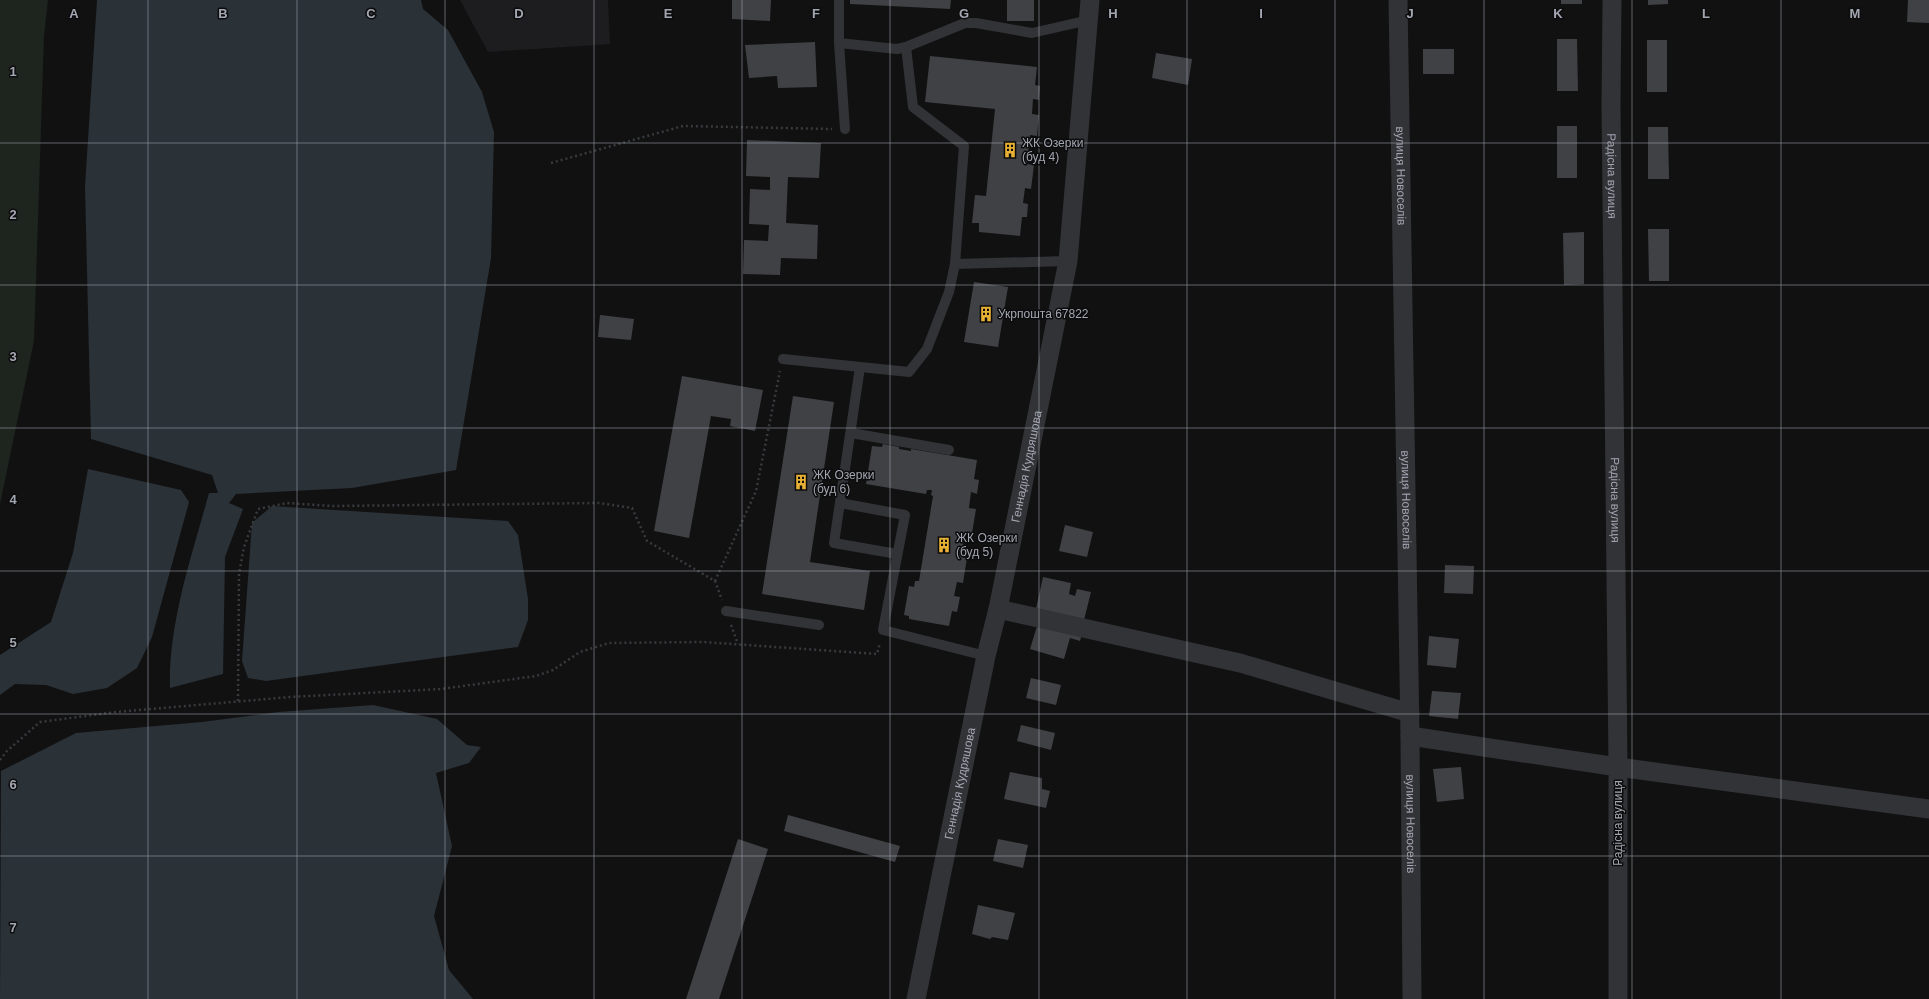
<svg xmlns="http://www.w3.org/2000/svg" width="1929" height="999" viewBox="0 0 1929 999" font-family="Arial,sans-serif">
	<rect width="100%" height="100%" fill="#111112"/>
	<polygon fill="#1d1d1f" points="460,0 608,0 610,44 488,52"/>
	<polygon fill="#1d251e" points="0,0 48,0 44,36 34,341 0,504"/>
	<g fill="#2a3137">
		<path d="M97,0H421L423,9L448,30L482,92L494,132L491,258L456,470L352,488L236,494L229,503L243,509L225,557L223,674L170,688C168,624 192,555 209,493H218L212,475L91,439L85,186Z"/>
		<polygon points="88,469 181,490 189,502 152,637 137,668 107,688 73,694 46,685 15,684 0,695 0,655 51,622 73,553"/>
		<polygon points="272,506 508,521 518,535 528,599 528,620 518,647 266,681 248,678 242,661 252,523"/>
		<polygon points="373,705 437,719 467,745 481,747 469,763 436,773 452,846 434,916 449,970 473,999 0,999 1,771 76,733 202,722 278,712"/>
	</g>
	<g fill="#404145">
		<polygon points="732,0 771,0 770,21 732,19"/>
		<polygon points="850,0 951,0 950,9 850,4"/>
		<rect x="1007" y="0" width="27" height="21"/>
		<rect x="1561" y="0" width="21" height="4"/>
		<polygon points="1648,0 1668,0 1668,4 1648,5"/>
		<polygon points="1908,0 1929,0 1929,23 1907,22"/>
		<polygon points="1557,39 1577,39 1578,91 1557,91"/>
		<rect x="1647" y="40" width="20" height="52"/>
		<polygon points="815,42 817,87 778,88 777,76 749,78 745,45"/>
		<rect x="1423" y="49" width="31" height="25"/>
		<polygon points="1156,53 1192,59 1188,85 1152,78"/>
		<polygon points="930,56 1037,67 1035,85 1040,86 1039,100 1033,99 1032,114 1039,115 1037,136 1030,135 1027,164 1034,165 1031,189 1025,188 1023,203 1028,204 1027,217 1022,217 1020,236 979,232 979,223 972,223 975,195 986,196 995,109 925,102"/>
		<rect x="1557" y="126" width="20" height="52"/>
		<polygon points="1648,127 1668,127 1669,179 1648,179"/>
		<polygon points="747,140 821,143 819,178 788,177 786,223 818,225 817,259 781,258 780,275 743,274 744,240 768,241 769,225 749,224 750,189 770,190 770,177 746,176"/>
		<polygon points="1648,229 1669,229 1669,281 1649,281"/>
		<polygon points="1584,232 1584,284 1564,285 1563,233"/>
		<polygon points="974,282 1008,287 998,347 964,342"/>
		<polygon points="600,315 634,319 631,340 598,337"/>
		<polygon points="682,376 763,390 755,431 730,426 731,419 711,416 689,538 654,531"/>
		<polygon points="793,396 834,402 810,562 870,571 864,610 762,594"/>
		<polygon points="883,444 899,447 899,449 911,451 911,449 977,460 974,479 979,480 977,494 971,492 969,508 976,509 972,533 965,532 961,557 967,558 963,583 957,582 954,596 960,597 957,612 952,611 949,626 909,619 909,616 904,615 909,586 914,587 915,581 919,581 933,496 931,495 932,490 927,490 926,494 866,484 872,446 882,447"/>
		<polygon points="1065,525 1093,532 1087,557 1059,551"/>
		<polygon points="1445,565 1474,566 1473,594 1444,593"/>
		<polygon points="1043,577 1071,583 1069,594 1075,596 1077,589 1091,592 1083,624 1035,613"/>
		<polygon points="1038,623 1083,630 1080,641 1070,638 1064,659 1030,649"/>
		<polygon points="1429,636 1459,639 1456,668 1427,665"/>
		<polygon points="1031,678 1061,685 1056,705 1026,698"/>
		<polygon points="1432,691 1461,693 1458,719 1429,716"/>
		<polygon points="1021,725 1055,733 1051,750 1017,741"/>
		<polygon points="1461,767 1464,799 1437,802 1433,769"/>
		<polygon points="1010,772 1042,778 1042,789 1050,791 1046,808 1004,799"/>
		<polygon points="788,815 900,846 895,862 784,831"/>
		<polygon points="738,839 768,849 719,999 686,999"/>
		<polygon points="998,839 1028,845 1023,868 993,861"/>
		<polygon points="978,905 1015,913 1008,940 992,937 990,939 972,934"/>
	</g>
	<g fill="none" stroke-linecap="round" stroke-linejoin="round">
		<g stroke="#383a3e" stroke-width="2.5" stroke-dasharray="2 3" stroke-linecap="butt">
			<polyline points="551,163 683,126 832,129"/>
			<polyline points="715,581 756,491 780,371"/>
			<polyline points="731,625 738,644"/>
			<polyline points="238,701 239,574 244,547 258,509 287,503 332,506 599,503 632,508 647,541 715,581 722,600"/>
			<polyline points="0,760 7,751 40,722 116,712 290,697 441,689 536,676 553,670 580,652 609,643 703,642 877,654 880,643"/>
		</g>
		<g stroke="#323337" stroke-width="10">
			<polyline points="839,0 839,43 845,129"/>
			<polyline points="839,43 897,49 906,47 965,23 976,23 1032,33 1089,20"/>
			<polyline points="906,47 913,107 964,146 955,264"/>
			<polyline points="783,359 909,372 927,349 949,292 955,264 1068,261"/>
			<polyline points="860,367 834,543 897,554"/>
			<polyline points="851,433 949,450"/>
			<polyline points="840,503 905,515 883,630 986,656"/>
			<polyline points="726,611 819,625"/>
		</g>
		<g stroke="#323337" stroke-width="19">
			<path id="s1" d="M1398,0L1410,736L1412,999"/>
			<path id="s2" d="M1612,0L1611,105L1618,767V999"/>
			<polyline points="998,609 1240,663 1410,713"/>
			<polyline points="1410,736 1618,767 1929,809"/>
			<path id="s3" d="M916,999L986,656L998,609L1068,261L1090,0"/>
		</g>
	</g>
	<path fill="none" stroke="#a3a7b2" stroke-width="1" stroke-opacity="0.55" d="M148,0V999M297,0V999M445,0V999M594,0V999M742,0V999M890,0V999M1039,0V999M1187,0V999M1335,0V999M1484,0V999M1632,0V999M1781,0V999M0,143H1929M0,285H1929M0,428H1929M0,571H1929M0,714H1929M0,856H1929"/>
	<defs>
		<g id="building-bare" transform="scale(1.2)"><path d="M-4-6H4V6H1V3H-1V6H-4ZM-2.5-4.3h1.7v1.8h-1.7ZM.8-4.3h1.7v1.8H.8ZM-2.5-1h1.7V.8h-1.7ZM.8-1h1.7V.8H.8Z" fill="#e8b133" stroke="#0c0c0d" stroke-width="2.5" paint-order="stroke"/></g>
	</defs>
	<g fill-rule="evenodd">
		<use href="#building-bare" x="1010" y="150"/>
		<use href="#building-bare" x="986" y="314"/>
		<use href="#building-bare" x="801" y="482"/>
		<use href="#building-bare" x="944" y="545"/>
	</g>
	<g text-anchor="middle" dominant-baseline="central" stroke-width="3" stroke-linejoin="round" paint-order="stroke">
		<g font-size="12" fill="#a3a7b2" stroke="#0c0c0d" text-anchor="start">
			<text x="1022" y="143">ЖК Озерки<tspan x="1022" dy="14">(буд 4)</tspan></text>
			<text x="998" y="314">Укрпошта 67822</text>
			<text x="813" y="475">ЖК Озерки<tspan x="813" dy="14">(буд 6)</tspan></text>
			<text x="956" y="538">ЖК Озерки<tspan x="956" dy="14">(буд 5)</tspan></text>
		</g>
		<g font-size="12" fill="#a3a7b2" stroke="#0c0c0d">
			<text stroke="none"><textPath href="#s1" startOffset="176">вулиця Новоселів</textPath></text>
			<text stroke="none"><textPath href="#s2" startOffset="176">Радісна вулиця</textPath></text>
			<text stroke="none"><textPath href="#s3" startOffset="544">Геннадія Кудряшова</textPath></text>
			<text stroke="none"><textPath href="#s1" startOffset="500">вулиця Новоселів</textPath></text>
			<text stroke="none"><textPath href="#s2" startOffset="500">Радісна вулиця</textPath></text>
			<text stroke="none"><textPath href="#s3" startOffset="220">Геннадія Кудряшова</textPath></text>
			<text stroke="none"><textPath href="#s1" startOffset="824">вулиця Новоселів</textPath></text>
			<text transform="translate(1618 823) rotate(-90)">Радісна вулиця</text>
		</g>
	</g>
	<g font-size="13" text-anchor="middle" font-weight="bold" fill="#a3a7b2" stroke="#0c0c0d" stroke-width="3" stroke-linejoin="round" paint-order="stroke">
		<text x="74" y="18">A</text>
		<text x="223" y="18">B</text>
		<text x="371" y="18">C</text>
		<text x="519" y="18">D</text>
		<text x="668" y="18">E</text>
		<text x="816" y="18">F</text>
		<text x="964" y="18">G</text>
		<text x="1113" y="18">H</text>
		<text x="1261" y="18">I</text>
		<text x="1410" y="18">J</text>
		<text x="1558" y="18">K</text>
		<text x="1706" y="18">L</text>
		<text x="1855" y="18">M</text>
		<text x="13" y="76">1</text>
		<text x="13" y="219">2</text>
		<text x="13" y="361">3</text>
		<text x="13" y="504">4</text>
		<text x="13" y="647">5</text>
		<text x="13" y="789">6</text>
		<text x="13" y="932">7</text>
	</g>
</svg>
